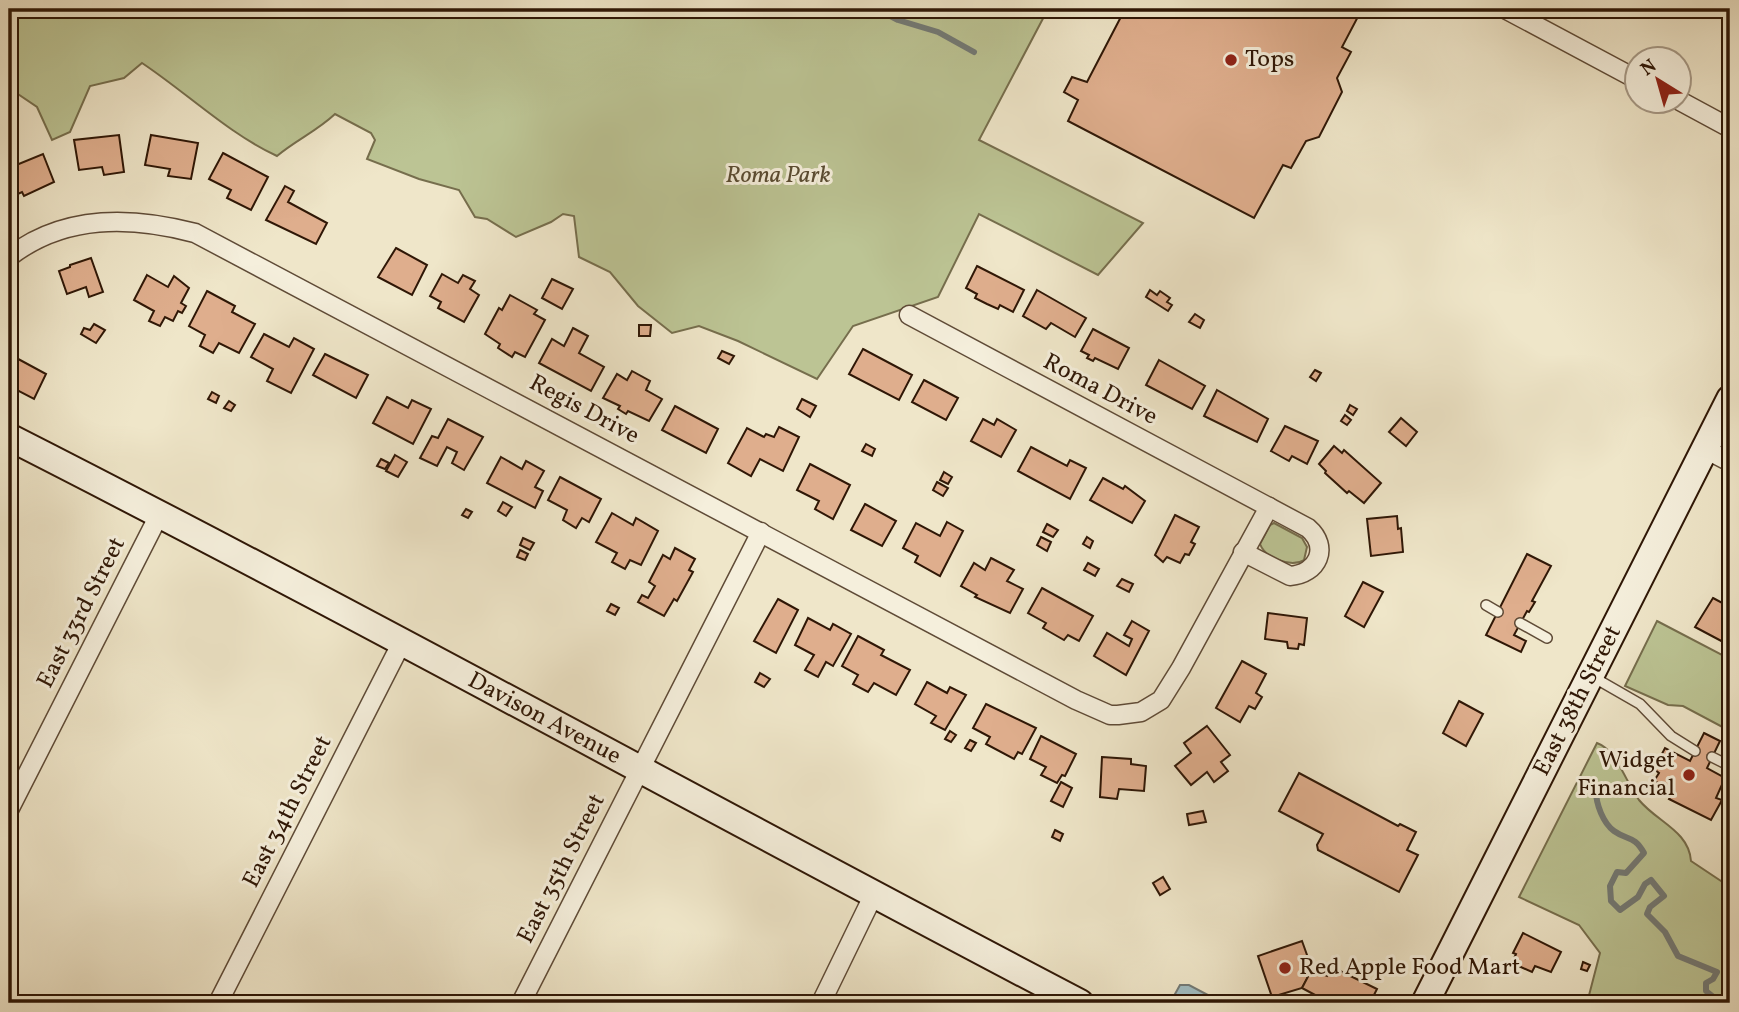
<svg xmlns="http://www.w3.org/2000/svg" width="1739" height="1012" viewBox="0 0 1739 1012" font-family="Vollkorn,serif">
	<rect width="100%" height="100%" fill="#efe6c9"/>
	<filter id="stains"><feTurbulence type="fractalNoise" baseFrequency=".00286" numOctaves="4"/><feColorMatrix values="0 0 0 0 .2 0 0 0 0 .09 0 0 0 0 .02 0 0 0 .5 -.17"/></filter>
	<radialGradient id="worn" r=".72"><stop offset=".6" stop-color="#630" stop-opacity="0"/><stop offset="1" stop-color="#630" stop-opacity=".3"/></radialGradient>
	<g fill="#bcc494" stroke="#766e4d" stroke-width="2">
		<path d="M9,9H1048L979,140L1143,223L1098,275L979,214L938,297L853,326L817,379L738,341L699,326L672,333L638,306L610,272L579,257L574,216L563,214L551,222L516,237L487,219L475,217L459,190L419,179L367,159L375,140L371,133L335,114C317,131 296,140 277,156C229,134 187,93 142,63L124,78L90,86L70,132L52,140L37,107L9,88Z"/>
		<path d="M1274,523L1302,538L1307,547L1304,560C1291,568 1265,558 1260,544L1270,525Z"/>
		<polygon points="1657,621 1730,659 1730,731 1683,706 1668,705 1625,686"/>
		<path d="M1597,743C1617,750 1626,783 1639,800C1657,822 1689,831 1691,861L1730,887V1003H1587L1600,953L1579,925L1519,897Z"/>
	</g>
	<polygon fill="#a0bcc1" stroke="#737a76" stroke-width="2" points="1180,985 1189,985 1223,1003 1170,1003"/>
	<g fill="none" stroke-linecap="round" stroke-linejoin="round">
		<g stroke="#737a76" stroke-width="6">
			<polyline points="877,9 898,20 938,32 974,52"/>
			<path d="M1596,791C1596,804 1603,823 1614,831C1628,841 1634,835 1644,853L1626,873L1617,872L1610,886L1611,901L1620,910L1638,897L1645,884L1651,880L1664,896L1650,907L1647,914L1665,932L1678,956L1717,972L1713,979L1706,983V991L1716,999L1727,996L1730,986"/>
		</g>
	</g>
	<g fill="#dfae8d" stroke="#2f1706" stroke-width="2">
		<polygon points="1118,9 1362,9 1342,47 1351,52 1337,78 1342,92 1319,137 1306,141 1291,168 1283,165 1254,218 1068,121 1078,100 1064,92 1072,77 1087,82 1124,11"/>
		<polygon points="119,135 124,172 104,175 102,167 79,170 74,140"/>
		<polygon points="151,135 198,143 191,179 168,176 170,169 145,165"/>
		<polygon points="223,153 268,177 251,210 227,198 231,190 209,179"/>
		<polygon points="43,154 54,182 24,196 22,192 9,198 9,168"/>
		<polygon points="285,186 294,191 288,202 327,223 316,244 266,220"/>
		<polygon points="396,248 427,265 412,295 378,277"/>
		<polygon points="91,258 103,292 89,297 86,287 67,294 59,271 70,267 70,265"/>
		<polygon points="977,266 1024,290 1013,312 1000,305 998,309 987,304 975,298 977,294 966,288"/>
		<polygon points="442,274 458,283 463,275 475,281 470,289 479,295 464,322 438,308 441,302 430,296"/>
		<polygon points="147,275 168,287 174,276 189,288 181,303 186,306 182,313 178,311 173,321 165,317 160,326 149,321 154,311 134,300"/>
		<polygon points="552,279 573,289 562,309 542,298"/>
		<polygon points="1037,290 1086,318 1075,337 1051,323 1046,329 1023,316"/>
		<polygon points="1150,290 1157,295 1160,291 1170,298 1167,302 1172,305 1168,311 1146,297"/>
		<polygon points="207,291 235,306 232,312 255,324 239,353 219,343 213,353 200,346 205,335 189,326"/>
		<polygon points="510,295 537,310 534,314 545,320 525,357 515,352 512,357 498,348 500,344 485,334 499,308 502,310"/>
		<polygon points="1195,314 1204,320 1200,328 1189,322"/>
		<polygon points="94,324 105,330 96,343 81,334 84,328 90,330"/>
		<polygon points="639,325 651,325 650,336 639,336"/>
		<polygon points="573,328 588,336 579,353 604,367 591,391 539,363 552,339 564,346"/>
		<polygon points="1093,329 1129,348 1118,369 1095,358 1093,361 1087,358 1089,355 1081,351"/>
		<polygon points="264,334 289,347 294,338 314,349 291,393 267,381 273,369 251,357"/>
		<polygon points="863,349 912,375 899,400 849,374"/>
		<polygon points="722,351 734,356 729,364 718,358"/>
		<polygon points="9,354 46,374 34,399 9,386"/>
		<polygon points="325,354 368,375 356,398 313,375"/>
		<polygon points="1159,360 1205,386 1192,409 1146,385"/>
		<polygon points="1315,370 1321,373 1316,381 1310,377"/>
		<polygon points="632,371 650,381 646,390 662,399 649,421 628,411 626,414 618,409 620,406 603,398 617,374 627,380"/>
		<polygon points="924,380 958,398 946,420 912,402"/>
		<polygon points="1217,390 1268,419 1257,442 1204,416"/>
		<polygon points="212,392 219,396 216,403 208,399"/>
		<polygon points="387,397 408,408 412,400 431,409 413,444 373,423"/>
		<polygon points="802,399 816,406 810,417 797,409"/>
		<polygon points="229,401 235,405 231,411 224,408"/>
		<polygon points="1350,405 1357,409 1353,415 1347,411"/>
		<polygon points="675,406 718,429 706,453 662,430"/>
		<polygon points="1345,415 1351,420 1347,425 1341,421"/>
		<polygon points="1401,418 1417,432 1406,446 1389,432"/>
		<polygon points="448,419 483,437 464,470 452,463 457,452 447,447 437,466 420,458 432,436 438,438"/>
		<polygon points="983,419 994,425 997,419 1016,430 1001,457 971,441"/>
		<polygon points="1285,426 1318,441 1307,464 1292,456 1289,461 1271,451"/>
		<polygon points="779,427 799,437 783,471 760,459 751,476 728,463 747,428 764,437 766,434 774,437"/>
		<polygon points="866,444 875,449 872,456 862,451"/>
		<polygon points="1334,446 1342,453 1344,450 1381,483 1364,503 1349,491 1347,493 1325,473 1326,471 1319,464"/>
		<polygon points="1031,447 1067,466 1070,460 1086,468 1070,499 1018,471"/>
		<polygon points="395,455 407,462 398,477 386,471"/>
		<polygon points="501,457 522,469 526,461 544,471 535,487 543,491 535,508 487,483"/>
		<polygon points="381,459 389,463 385,469 377,466"/>
		<polygon points="810,464 850,485 833,519 815,509 819,501 797,490"/>
		<polygon points="944,472 952,477 948,484 940,480"/>
		<polygon points="560,477 601,499 589,522 582,518 576,528 563,520 567,510 548,500"/>
		<polygon points="1103,478 1123,489 1125,486 1145,501 1132,523 1090,500"/>
		<polygon points="937,482 948,488 943,496 933,490"/>
		<polygon points="503,502 512,507 506,516 498,511"/>
		<polygon points="865,504 896,521 882,546 851,530"/>
		<polygon points="466,509 472,512 468,518 462,515"/>
		<polygon points="612,513 633,525 636,518 658,531 641,565 630,560 625,569 612,562 617,553 596,542"/>
		<polygon points="1175,515 1199,527 1191,542 1195,544 1189,555 1185,554 1180,563 1167,557 1163,562 1155,555"/>
		<polygon points="1397,516 1398,529 1401,528 1403,552 1371,556 1367,519"/>
		<polygon points="947,522 963,531 940,576 915,562 918,556 903,548 916,523 940,536"/>
		<polygon points="1047,524 1058,530 1053,537 1043,532"/>
		<polygon points="1041,537 1051,542 1047,551 1037,545"/>
		<polygon points="1087,537 1093,541 1090,548 1083,544"/>
		<polygon points="523,538 534,543 530,550 520,545"/>
		<polygon points="675,548 695,559 689,570 693,572 677,601 674,599 664,616 638,602 642,595 648,598 655,586 649,582 663,555 670,559"/>
		<polygon points="520,550 528,554 525,560 517,557"/>
		<polygon points="1527,554 1551,566 1532,601 1535,602 1529,612 1527,611 1514,635 1526,641 1521,652 1486,635"/>
		<polygon points="991,558 1014,570 1007,581 1023,589 1010,613 975,597 977,595 961,586 974,563 985,570"/>
		<polygon points="1088,563 1099,569 1095,576 1084,570"/>
		<polygon points="1122,579 1133,584 1129,592 1117,586"/>
		<polygon points="1363,582 1383,592 1364,627 1345,616"/>
		<polygon points="1042,588 1093,616 1079,641 1068,635 1064,640 1043,628 1046,623 1028,613"/>
		<polygon points="1713,598 1730,607 1730,631 1728,635 1730,637 1727,644 1695,627"/>
		<polygon points="778,599 798,610 776,653 754,641"/>
		<polygon points="611,604 619,608 615,615 607,611"/>
		<polygon points="1268,613 1307,618 1304,645 1299,644 1298,649 1288,648 1287,642 1265,639"/>
		<polygon points="808,618 830,630 833,624 851,634 833,666 826,662 818,677 805,670 814,655 795,645"/>
		<polygon points="1132,621 1149,631 1126,675 1094,656 1107,633 1129,646 1132,639 1124,635"/>
		<polygon points="858,636 884,650 881,655 910,670 896,695 874,683 868,692 853,684 858,675 842,666"/>
		<polygon points="1242,661 1266,674 1256,693 1262,697 1255,709 1249,706 1240,722 1216,708"/>
		<polygon points="760,673 770,679 764,687 755,682"/>
		<polygon points="927,682 947,693 950,687 966,695 945,730 931,723 936,716 915,704"/>
		<polygon points="1459,701 1483,714 1466,746 1443,733"/>
		<polygon points="986,704 1036,728 1022,754 1018,752 1014,759 986,744 990,737 973,728"/>
		<polygon points="1207,726 1230,755 1221,762 1228,771 1214,782 1207,772 1191,785 1175,766 1191,753 1184,743"/>
		<polygon points="950,731 956,735 951,742 945,739"/>
		<polygon points="1704,733 1720,741 1707,768 1725,778 1716,798 1722,800 1711,820 1669,799 1671,796 1662,791 1664,786 1654,781 1659,773 1654,769 1665,748 1690,761"/>
		<polygon points="1041,736 1076,754 1065,776 1062,775 1057,783 1041,775 1046,767 1030,759"/>
		<polygon points="970,740 976,743 971,751 965,748"/>
		<polygon points="1102,757 1131,759 1131,764 1146,766 1144,791 1119,789 1117,799 1100,797"/>
		<polygon points="1299,773 1398,826 1400,824 1416,832 1407,850 1418,855 1399,892 1318,850 1317,845 1323,834 1279,811"/>
		<polygon points="1061,782 1072,788 1063,807 1051,801"/>
		<polygon points="1203,811 1206,822 1189,825 1187,814"/>
		<polygon points="1055,830 1063,834 1060,841 1052,837"/>
		<polygon points="1163,877 1170,889 1160,895 1153,883"/>
		<polygon points="1523,933 1561,952 1551,972 1535,966 1532,972 1512,963 1516,954 1513,953"/>
		<polygon points="1302,941 1312,969 1302,988 1272,997 1258,956"/>
		<polygon points="1583,962 1590,965 1587,971 1581,969"/>
		<polygon points="1332,967 1377,989 1370,1003 1313,1003 1317,996 1302,988 1312,969 1327,976"/>
	</g>
	<g fill="none" stroke-linecap="round" stroke-linejoin="round">
		<g stroke="#5f4b37" stroke-width="12">
			<g id="lane">
				<polyline points="1486,605 1498,612"/>
				<polyline points="1520,623 1547,638"/>
				<polyline points="1593,677 1640,704 1671,736 1695,751"/>
				<polyline points="1712,757 1730,766"/>
			</g>
		</g>
		<g stroke="#5f4b37" stroke-width="21">
			<g id="street">
				<polyline points="1505,9 1638,80"/>
				<polyline points="1680,101 1730,128"/>
				<path d="M9,257C64,214 131,216 195,233L1076,700L1110,715H1118L1141,712L1161,700L1181,668L1269,507"/>
				<path d="M909,315L1308,528C1330,547 1318,574 1290,576L1243,552"/>
				<polyline points="1705,449 1730,462"/>
				<polyline points="9,810 160,513"/>
				<polyline points="218,1003 402,642"/>
				<polyline points="521,1003 761,532"/>
				<polyline points="821,1003 874,894"/>
			</g>
		</g>
		<g stroke="#2f1706" stroke-width="30">
			<g id="secondary">
				<path d="M9,437C369,620 722,816 1080,1003"/>
				<polyline points="1425,1003 1730,399"/>
			</g>
		</g>
		<use href="#lane" stroke="#f5efdc" stroke-width="9"/>
		<use href="#street" stroke="#f5efdc" stroke-width="18"/>
		<use href="#secondary" stroke="#f5efdc" stroke-width="26"/>
	</g>
	<g fill="#8f2418" stroke="#f5efdc" stroke-width="2.5">
		<circle cx="1231" cy="60" r="7"/>
		<circle cx="1689" cy="775" r="7"/>
		<circle cx="1285" cy="968" r="7"/>
	</g>
	<g text-anchor="middle" dominant-baseline="central" stroke-width="6" stroke-linejoin="round" paint-order="stroke">
		<g font-size="24" fill="#2f1706" stroke="#f5efdc" text-anchor="start">
			<text x="1245" y="60">Tops</text>
			<text x="1675" y="761" text-anchor="end">Widget<tspan x="1675" dy="28">Financial</tspan></text>
			<text x="1299" y="968">Red Apple Food Mart</text>
		</g>
		<g font-size="24" font-style="italic" fill="#594b31" stroke="#f5efdc">
			<text x="778" y="176">Roma Park</text>
		</g>
		<g font-size="24" fill="#2f1706" stroke="#f5efdc">
			<text transform="translate(1100 390) rotate(28)">Roma Drive</text>
			<text transform="translate(584 410) rotate(28)">Regis Drive</text>
			<text transform="translate(82 613) rotate(-63)">East 33rd Street</text>
			<text transform="translate(1578 701) rotate(-63)">East 38th Street</text>
			<text transform="translate(544 719) rotate(28)">Davison Avenue</text>
			<text transform="translate(288 812) rotate(-63)">East 34th Street</text>
			<text transform="translate(562 869) rotate(-63)">East 35th Street</text>
		</g>
	</g>
	<rect width="1739" height="1012" fill="none" stroke="#efe6c9" stroke-width="35"/>
	<rect x="10" y="10" width="1718" height="991" fill="none" stroke="#2f1706" stroke-width="3.5"/>
	<rect x="18" y="18" width="1704" height="977" fill="none" stroke="#2f1706" stroke-width="2"/>
	<g transform="translate(1658 80) rotate(323)"><circle r="33" fill="#f5efdc" stroke="#a69986" stroke-width="2"/>
	<path d="M0-5L12 26L0 18L-12 26Z" fill="#8f2418"/>
	<text y="-10" font-size="19" font-weight="bold" text-anchor="middle" fill="#2f1706">N</text>
	</g>
	<rect width="100%" height="100%" filter="url(#stains)"/>
	<rect width="100%" height="100%" fill="url(#worn)"/>
</svg>
